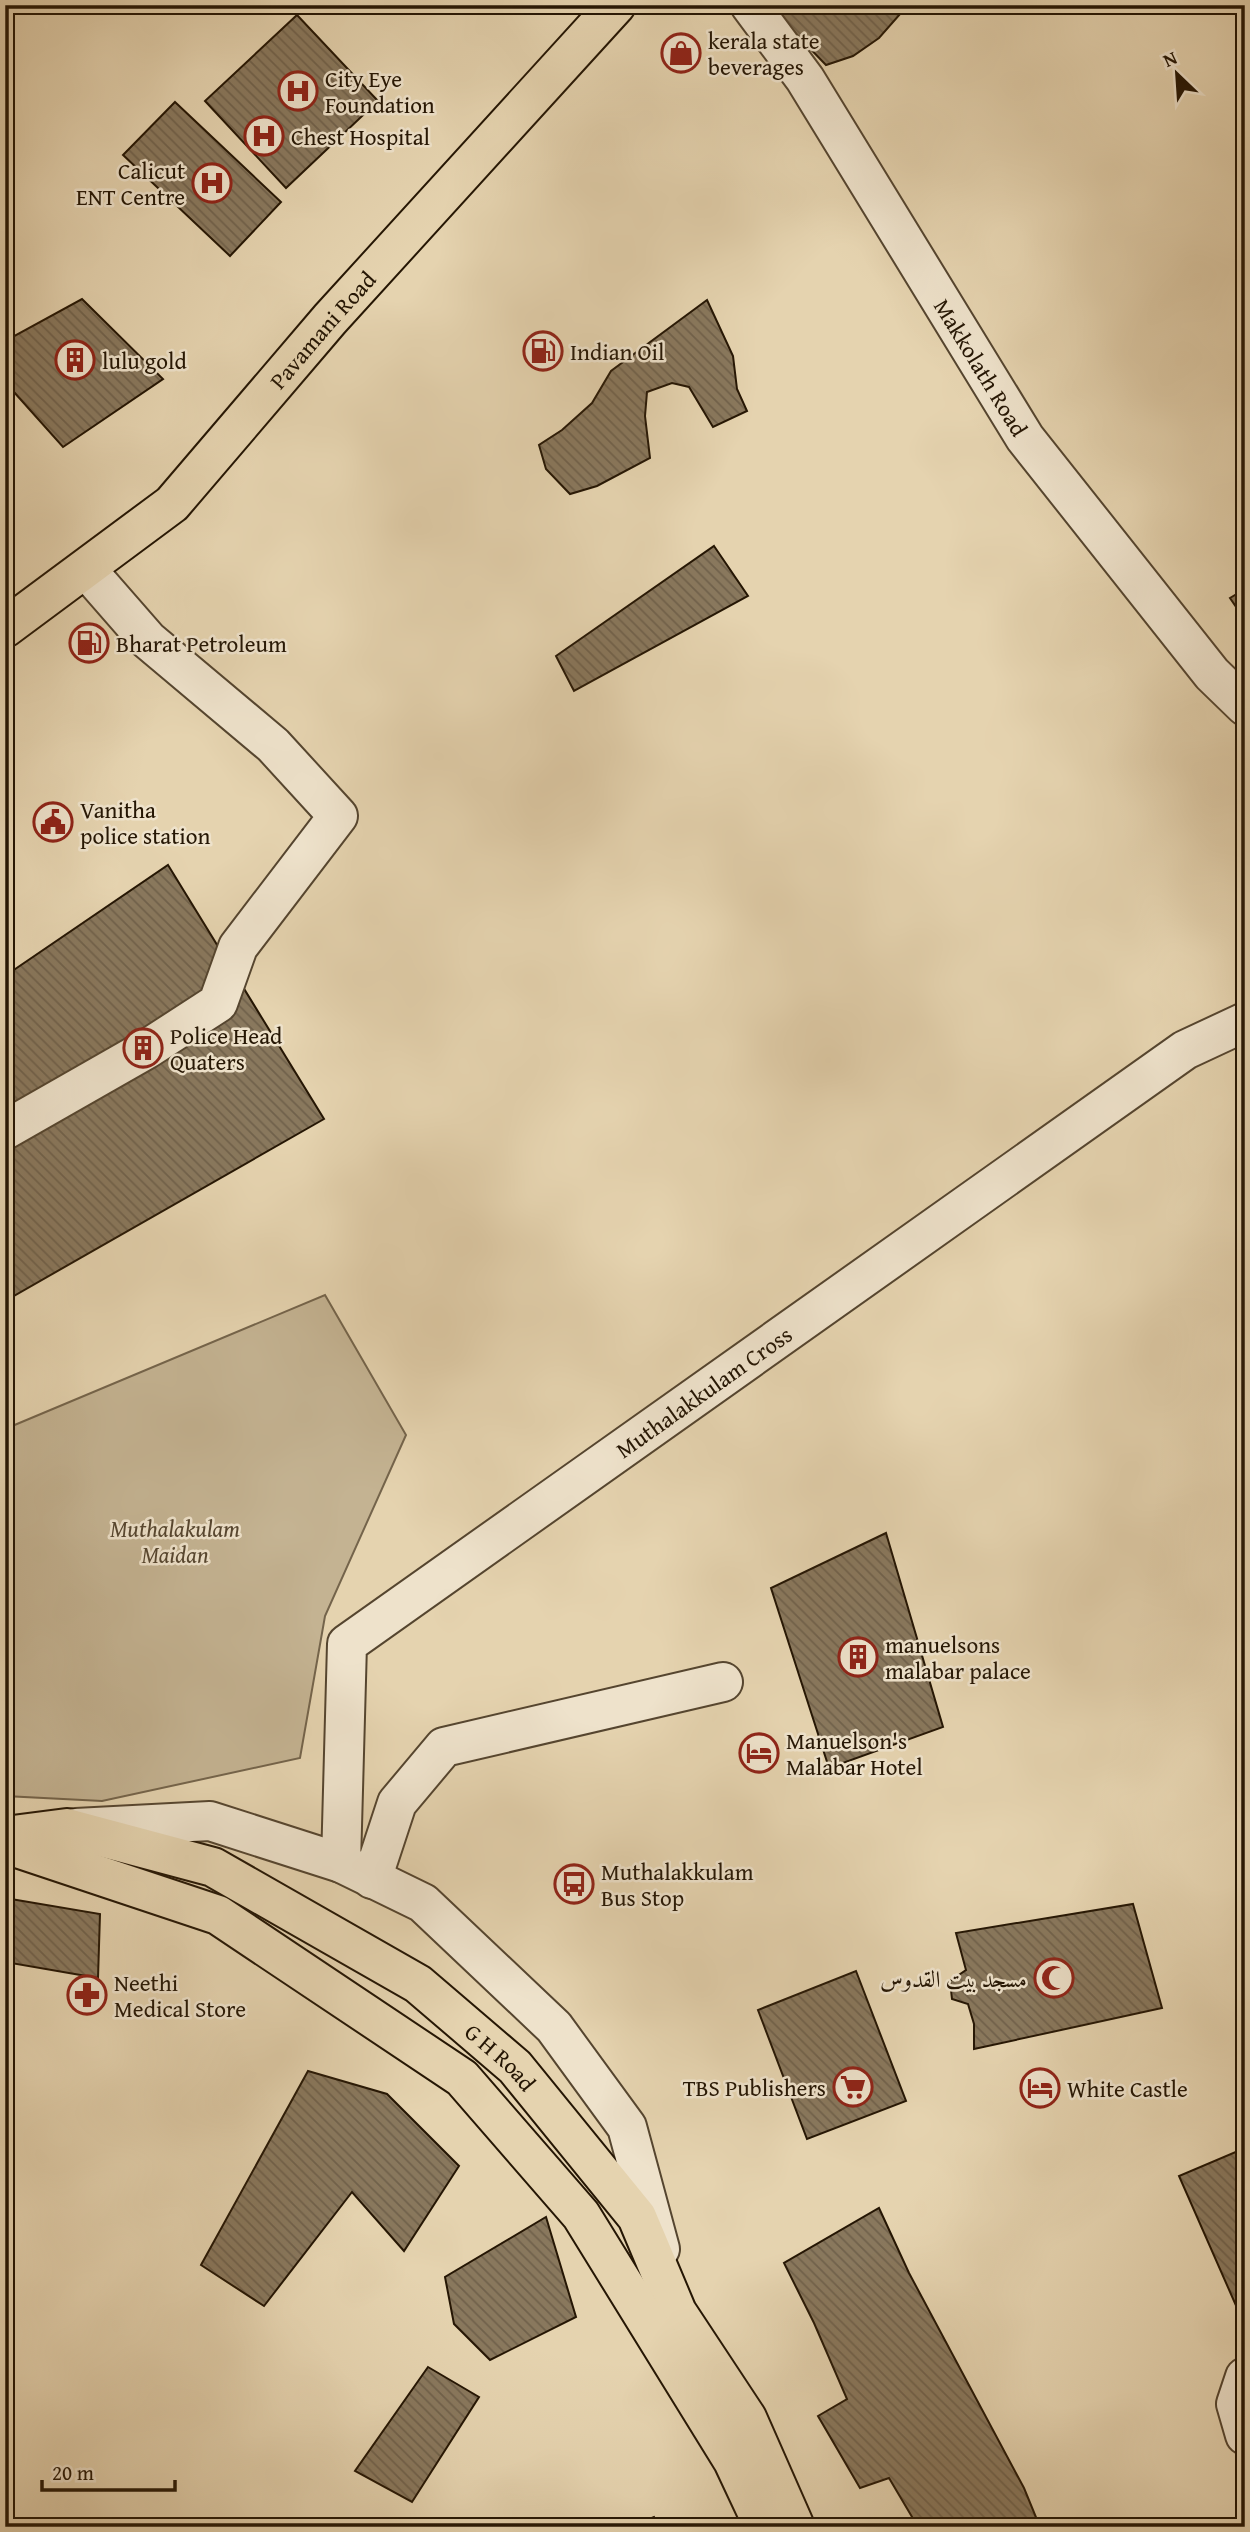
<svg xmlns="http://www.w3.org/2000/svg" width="1250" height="2532" viewBox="0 0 1250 2532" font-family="'Gentium Book Plus',Amiri,serif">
	<defs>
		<pattern id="building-back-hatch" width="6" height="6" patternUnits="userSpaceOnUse" patternTransform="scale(1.75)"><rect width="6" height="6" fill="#89785d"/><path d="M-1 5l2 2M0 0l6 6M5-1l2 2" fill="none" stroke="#70614b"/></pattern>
	</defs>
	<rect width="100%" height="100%" fill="#e5d3af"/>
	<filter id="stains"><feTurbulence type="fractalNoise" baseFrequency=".00286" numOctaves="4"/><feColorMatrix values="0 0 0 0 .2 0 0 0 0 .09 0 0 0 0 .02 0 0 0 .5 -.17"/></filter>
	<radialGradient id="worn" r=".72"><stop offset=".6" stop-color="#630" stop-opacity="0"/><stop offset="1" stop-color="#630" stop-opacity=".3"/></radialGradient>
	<polygon fill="#c4b392" stroke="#74644b" stroke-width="2" points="325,1295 406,1435 325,1616 300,1758 102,1801 5,1796 5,1429"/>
	<g fill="url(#building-back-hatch)" stroke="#251604" stroke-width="2">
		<polygon points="768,5 908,5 879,38 853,56 826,65"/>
		<polygon points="297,15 378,101 286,188 205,101"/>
		<polygon points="175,102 281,202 230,256 123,155"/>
		<polygon points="82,299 163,379 63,447 5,382 5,341"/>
		<polygon points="707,300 733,356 737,389 747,411 713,427 689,387 672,383 647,392 645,416 650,458 597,486 570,494 546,469 539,445 562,430 592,403 611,371"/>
		<polygon points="714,546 748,596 574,691 556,656"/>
		<polygon points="1245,589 1245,620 1230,598"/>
		<polygon points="168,865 324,1119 5,1301 5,976"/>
		<polygon points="886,1533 943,1727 829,1768 771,1588"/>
		<polygon points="5,1898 100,1914 98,1978 5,1962"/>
		<polygon points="1133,1904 1162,2008 974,2049 974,2024 968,2004 952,1999 950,1981 966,1970 956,1933"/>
		<polygon points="856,1971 906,2101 807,2139 758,2010"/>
		<polygon points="308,2071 387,2094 459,2166 404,2251 352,2192 264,2306 201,2265"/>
		<polygon points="1245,2148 1245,2326 1179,2176"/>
		<polygon points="879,2208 909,2273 1024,2488 1040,2527 918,2527 889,2478 860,2488 818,2416 847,2399 814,2323 784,2263"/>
		<polygon points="546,2217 576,2317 490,2360 454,2324 445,2277"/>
		<polygon points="428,2367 479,2397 412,2502 355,2471"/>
		<polygon points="654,2517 660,2527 630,2527"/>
	</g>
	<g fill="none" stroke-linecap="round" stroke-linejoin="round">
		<g stroke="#55452f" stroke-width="42">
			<g id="minor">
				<path id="s1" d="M750,5L805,79L1025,438L1212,674L1245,706"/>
				<polyline points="5,1130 147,1049 218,1003 238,947 338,816 273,745 148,640 86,569"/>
				<polyline points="76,1828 210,1821 341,1863 423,1903 554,2027 627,2127 660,2249"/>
				<path id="s2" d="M341,1863L347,1644L1185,1050L1245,1022"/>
				<polyline points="372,1879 397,1803 444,1747 723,1682"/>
				<polyline points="1245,2377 1236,2404 1245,2435"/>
			</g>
		</g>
		<g stroke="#251604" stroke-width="42">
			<g id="major">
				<path id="s3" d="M5,628L172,504L330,319L616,5"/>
				<path id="s4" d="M5,1836L67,1828L213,1867L418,1984L515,2067L637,2217L677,2312L747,2418L795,2527"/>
				<polyline points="5,1844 218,1915 462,2078 581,2215 733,2461 764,2527"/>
			</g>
		</g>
		<use href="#minor" stroke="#eee2cb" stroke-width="38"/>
		<use href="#major" stroke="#e5d3af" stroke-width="38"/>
	</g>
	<defs>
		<g id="shop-ring" transform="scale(2.0125)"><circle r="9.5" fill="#eee2cb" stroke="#8f2418" stroke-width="1.5"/><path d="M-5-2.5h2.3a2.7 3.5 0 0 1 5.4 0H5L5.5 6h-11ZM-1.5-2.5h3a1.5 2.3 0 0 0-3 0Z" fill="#8f2418"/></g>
		<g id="hospital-ring" transform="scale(2.0125)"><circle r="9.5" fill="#eee2cb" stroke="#8f2418" stroke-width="1.5"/><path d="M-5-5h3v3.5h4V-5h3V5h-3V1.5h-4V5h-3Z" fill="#8f2418"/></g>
		<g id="fuel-ring" transform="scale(2.0125)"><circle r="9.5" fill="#eee2cb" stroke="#8f2418" stroke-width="1.5"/><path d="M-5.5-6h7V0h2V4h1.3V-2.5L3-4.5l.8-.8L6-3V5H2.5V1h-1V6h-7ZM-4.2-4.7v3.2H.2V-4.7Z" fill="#8f2418"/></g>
		<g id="building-ring" transform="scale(2.0125)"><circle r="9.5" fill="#eee2cb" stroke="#8f2418" stroke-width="1.5"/><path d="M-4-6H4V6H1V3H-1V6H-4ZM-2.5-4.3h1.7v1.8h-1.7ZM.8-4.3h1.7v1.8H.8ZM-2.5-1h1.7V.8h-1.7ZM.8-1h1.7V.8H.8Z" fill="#8f2418"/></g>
		<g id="civic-ring" transform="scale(2.0125)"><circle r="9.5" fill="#eee2cb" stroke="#8f2418" stroke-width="1.5"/><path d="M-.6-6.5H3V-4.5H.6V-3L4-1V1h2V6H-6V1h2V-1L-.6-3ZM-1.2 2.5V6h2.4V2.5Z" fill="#8f2418"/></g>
		<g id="hotel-ring" transform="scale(2.0125)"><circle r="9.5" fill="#eee2cb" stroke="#8f2418" stroke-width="1.5"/><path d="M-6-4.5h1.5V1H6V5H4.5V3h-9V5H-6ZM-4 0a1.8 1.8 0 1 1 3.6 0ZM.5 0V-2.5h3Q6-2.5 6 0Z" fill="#8f2418"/></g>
		<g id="bus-ring" transform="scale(2.0125)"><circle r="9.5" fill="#eee2cb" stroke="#8f2418" stroke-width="1.5"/><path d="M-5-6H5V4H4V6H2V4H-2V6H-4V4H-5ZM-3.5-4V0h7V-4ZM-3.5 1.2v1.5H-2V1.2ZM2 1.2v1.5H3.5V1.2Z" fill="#8f2418"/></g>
		<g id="mosque-ring" transform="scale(2.0125)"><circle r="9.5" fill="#eee2cb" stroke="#8f2418" stroke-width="1.5"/><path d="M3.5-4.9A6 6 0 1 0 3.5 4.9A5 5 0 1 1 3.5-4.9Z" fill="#8f2418"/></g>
		<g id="pharmacy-ring" transform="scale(2.0125)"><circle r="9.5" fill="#eee2cb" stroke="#8f2418" stroke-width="1.5"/><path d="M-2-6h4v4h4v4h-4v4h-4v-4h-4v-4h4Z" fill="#8f2418"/></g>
		<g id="supermarket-ring" transform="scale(2.0125)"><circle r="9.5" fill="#eee2cb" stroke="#8f2418" stroke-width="1.5"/><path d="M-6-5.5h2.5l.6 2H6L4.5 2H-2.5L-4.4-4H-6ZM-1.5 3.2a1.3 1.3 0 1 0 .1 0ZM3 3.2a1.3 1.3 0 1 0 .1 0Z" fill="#8f2418"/></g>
	</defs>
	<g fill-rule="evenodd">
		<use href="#shop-ring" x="681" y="53"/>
		<use href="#hospital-ring" x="298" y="91"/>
		<use href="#hospital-ring" x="264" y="136"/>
		<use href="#hospital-ring" x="212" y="183"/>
		<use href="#fuel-ring" x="543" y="351"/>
		<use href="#building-ring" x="75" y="360"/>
		<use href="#fuel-ring" x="89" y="643"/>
		<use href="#civic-ring" x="53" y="822"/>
		<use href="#building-ring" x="143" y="1048"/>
		<use href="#building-ring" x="858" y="1657"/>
		<use href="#hotel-ring" x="759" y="1753"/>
		<use href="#bus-ring" x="574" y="1884"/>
		<use href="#mosque-ring" x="1054" y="1978"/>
		<use href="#pharmacy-ring" x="87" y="1995"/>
		<use href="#supermarket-ring" x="853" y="2087"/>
		<use href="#hotel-ring" x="1040" y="2088"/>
	</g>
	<g text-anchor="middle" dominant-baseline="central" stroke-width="5" stroke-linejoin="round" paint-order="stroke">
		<g font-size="23" fill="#251604" stroke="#eee2cb" text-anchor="start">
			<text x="708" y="40">kerala state<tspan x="708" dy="26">beverages</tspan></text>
			<text x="325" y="78">City Eye<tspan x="325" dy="26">Foundation</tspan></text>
			<text x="291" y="136">Chest Hospital</text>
			<text x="185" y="170" text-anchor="end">Calicut<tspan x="185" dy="26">ENT Centre</tspan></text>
			<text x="570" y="351">Indian Oil</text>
			<text x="102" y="360">lulu gold</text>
			<text x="116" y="643">Bharat Petroleum</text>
			<text x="80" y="809">Vanitha<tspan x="80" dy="26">police station</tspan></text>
			<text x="170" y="1035">Police Head<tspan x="170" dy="26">Quaters</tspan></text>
			<text x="885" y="1644">manuelsons<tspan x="885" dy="26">malabar palace</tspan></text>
			<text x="786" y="1740">Manuelson's<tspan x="786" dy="26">Malabar Hotel</tspan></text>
			<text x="601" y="1871">Muthalakkulam<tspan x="601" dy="26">Bus Stop</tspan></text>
			<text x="1027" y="1978" text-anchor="end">مسجد بیت القدوس</text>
			<text x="114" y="1982">Neethi<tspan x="114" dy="26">Medical Store</tspan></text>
			<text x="826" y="2087" text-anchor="end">TBS Publishers</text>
			<text x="1067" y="2088">White Castle</text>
		</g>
		<g font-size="23" fill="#251604" stroke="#eee2cb">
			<text stroke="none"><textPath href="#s3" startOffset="438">Pavamani Road</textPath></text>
			<text stroke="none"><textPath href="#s1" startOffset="430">Makkolath Road</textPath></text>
			<text stroke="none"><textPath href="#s2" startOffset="656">Muthalakkulam Cross</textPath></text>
			<text stroke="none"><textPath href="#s4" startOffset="560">G H Road</textPath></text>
		</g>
		<g font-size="23" font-style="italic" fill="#55452f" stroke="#eee2cb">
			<text x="175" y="1528">Muthalakulam<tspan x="175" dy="26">Maidan</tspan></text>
		</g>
	</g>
	<rect width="1250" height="2532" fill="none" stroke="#e5d3af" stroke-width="28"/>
	<rect x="7" y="7" width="1236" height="2518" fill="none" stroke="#251604" stroke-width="3.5"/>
	<rect x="14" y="14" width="1222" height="2504" fill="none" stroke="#251604" stroke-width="2"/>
	<g transform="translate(1177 74) rotate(335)" stroke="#eee2cb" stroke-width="5" paint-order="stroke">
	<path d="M0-5L12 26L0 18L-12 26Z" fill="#251604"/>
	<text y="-10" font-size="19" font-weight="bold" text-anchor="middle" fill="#251604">N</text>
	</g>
	<path d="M42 2480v10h133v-10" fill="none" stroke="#251604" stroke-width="3.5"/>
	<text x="52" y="2480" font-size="21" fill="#251604" stroke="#eee2cb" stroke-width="5" paint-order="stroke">20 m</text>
	<rect width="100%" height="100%" filter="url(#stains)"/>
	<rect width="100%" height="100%" fill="url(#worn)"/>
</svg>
